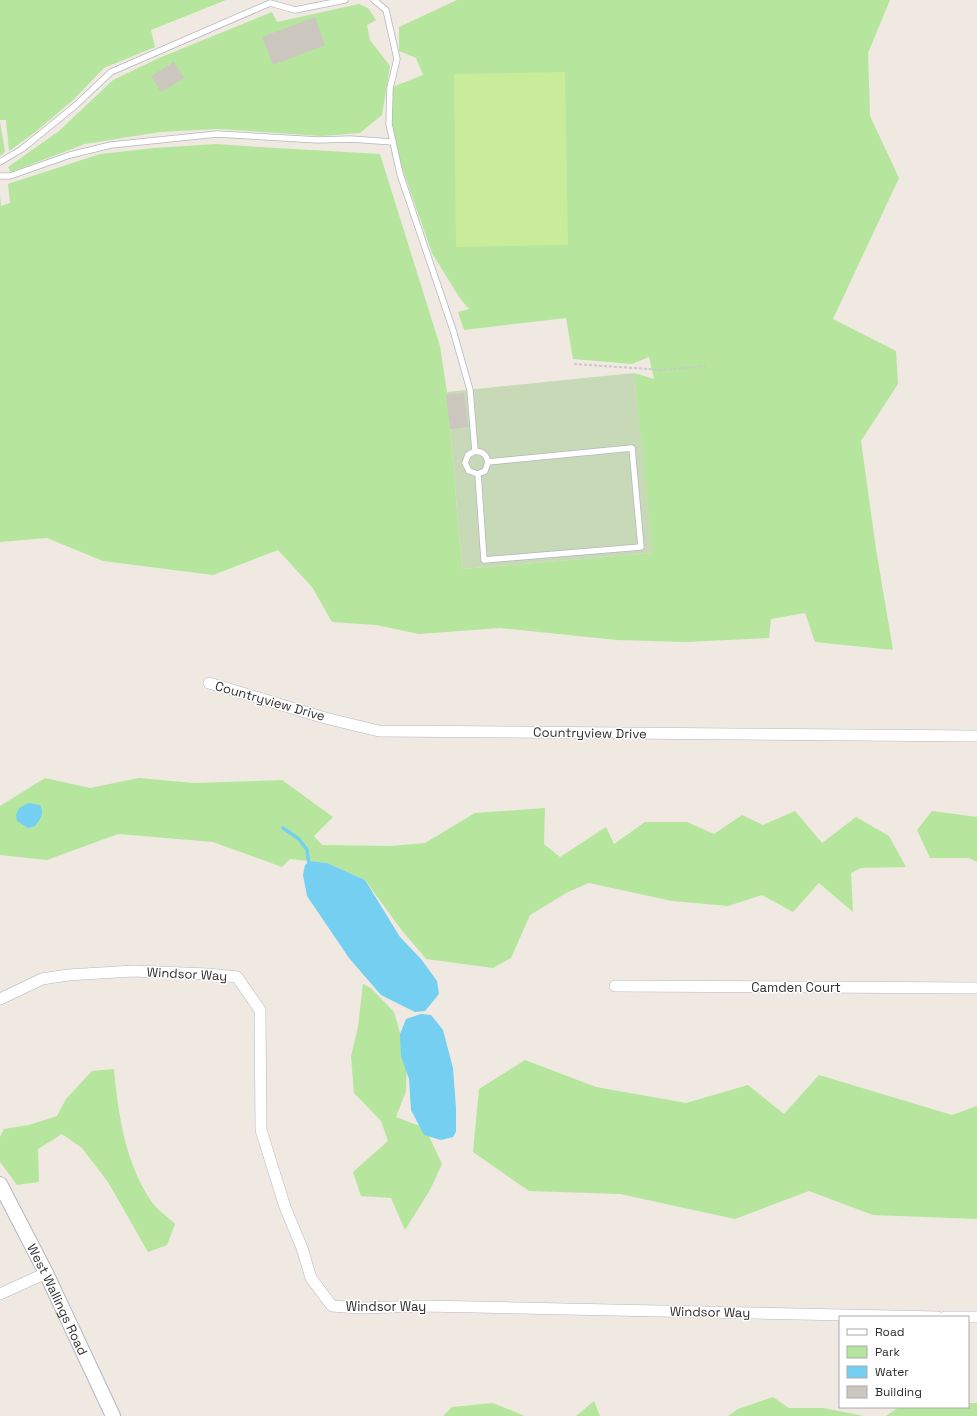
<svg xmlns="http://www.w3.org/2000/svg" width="977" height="1416" viewBox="0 0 977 1416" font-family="'Space Grotesk',sans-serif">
	<rect width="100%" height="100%" fill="#efe9e1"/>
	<g fill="#b6e59e">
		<polygon points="0,0 226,0 151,30 155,47 104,68 73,100 34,133 9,151 6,120 0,120"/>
		<polygon points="457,0 890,0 868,53 870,116 899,178 833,319 896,351 898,384 861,441 876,549 893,650 815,642 805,613 771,619 769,638 686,642 617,640 500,628 419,634 376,625 332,622 312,587 278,550 213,575 103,561 47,538 0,542 0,196 1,206 10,203 8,184 100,154 154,148 216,144 259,147 380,154 440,346 447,392 462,569 652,553 634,373 654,379 649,357 632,364 573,359 566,318 464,330 458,312 469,309 459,297 432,253 393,142 389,125 390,88 423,75 416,58 399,51 399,27"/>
		<polygon points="359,4 368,8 376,20 367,25 370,40 390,66 382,115 360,133 322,136 219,129 160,132 85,144 11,172 8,167 59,131 113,80 159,58 272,12 277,22"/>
		<polygon points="0,121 5,152 0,156"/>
		<polygon points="45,778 90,788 139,778 194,783 282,780 333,817 314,836 322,845 390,846 425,843 475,813 545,808 544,844 560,857 606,827 614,844 645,822 687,822 714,834 742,815 763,825 795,811 822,843 856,817 889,836 906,867 861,868 851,873 853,912 819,883 793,912 762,895 728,906 672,901 589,883 568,892 530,915 511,958 493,968 426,959 400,928 365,880 327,863 290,859 282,867 213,842 118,834 47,860 0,855 0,806"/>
		<polygon points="932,811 977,817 977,862 969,858 930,858 917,830"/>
		<polygon points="363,984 371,988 394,1012 407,1057 406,1091 396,1117 425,1128 442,1164 430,1190 405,1230 391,1198 361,1196 353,1172 388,1141 381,1121 354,1093 351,1056 358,1027"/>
		<polygon points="525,1060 596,1087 686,1103 748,1085 784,1114 819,1075 952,1115 977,1106 977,1219 873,1215 809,1191 735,1219 620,1194 529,1191 473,1152 479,1089"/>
		<path d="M114,1069C118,1114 125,1162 151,1201C157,1210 168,1217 175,1224L167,1245L148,1252L108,1182L82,1148L62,1134L38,1149L39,1182L17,1185L0,1162V1137L4,1129L29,1125L57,1116L66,1099L92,1071Z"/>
		<polygon points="773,1397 789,1408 823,1408 864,1416 728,1416 738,1409"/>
		<polygon points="594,1401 600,1416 576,1416"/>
		<polygon points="493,1403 525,1416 443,1416 452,1407"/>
		<polygon points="968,1403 977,1403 977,1416 886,1416 899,1407 968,1407"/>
	</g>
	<polygon fill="#c8d9b8" points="634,373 653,553 462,569 447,392"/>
	<polygon fill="#c9ec9a" points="565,72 568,245 456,247 454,74"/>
	<g fill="#75cff0">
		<path d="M29,803L40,805C45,813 40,820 35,826L28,828L17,821L16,815L19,808Z"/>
		<polygon points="310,861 327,863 365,880 400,937 421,959 437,981 439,994 425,1011 415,1012 381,995 349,958 307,896 303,875 305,865"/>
		<polygon points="421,1014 431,1015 443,1030 453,1068 456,1108 456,1132 453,1137 441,1140 424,1135 411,1110 409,1079 401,1056 400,1034 406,1019"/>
	</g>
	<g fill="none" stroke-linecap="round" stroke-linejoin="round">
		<polyline stroke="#75cff0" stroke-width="3.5" points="283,828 299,839 307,850 309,865"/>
	</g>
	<g fill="#cbc7bf">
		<polygon points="315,17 325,45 273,65 262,37"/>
		<polygon points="174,62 184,78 161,92 151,76"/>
		<polygon points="464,393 468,427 450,429 446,395"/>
	</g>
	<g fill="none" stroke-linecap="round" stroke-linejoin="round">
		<g stroke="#b4b7c1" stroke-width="7">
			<g id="service">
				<path d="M374,0L386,10L397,59L390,88L389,124L400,174L453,330L470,390L475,451C483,452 486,454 488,462L485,471L478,474L484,560L641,547L632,448L488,462"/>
				<polyline points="0,162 22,149 76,105 111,72 270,3 295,10 345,0"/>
				<polyline points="0,176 10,176 70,155 111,145 217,134 318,140 350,139 393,142"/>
				<polyline points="475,451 468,455 465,463 469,471 478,474"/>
			</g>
		</g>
		<g stroke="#b4b7c1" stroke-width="12">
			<g id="minor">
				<polyline points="209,683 325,718 379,731 977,736"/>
				<polyline points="615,986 977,988"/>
				<polyline points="0,999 42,979 68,975 133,971 208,974 237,977 260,1010 261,1130 285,1207 302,1248 311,1278 332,1306 360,1308 425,1306 938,1317"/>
				<polyline points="0,1294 46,1273"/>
				<polyline points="945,1317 977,1317"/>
			</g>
		</g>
		<g stroke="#b4b7c1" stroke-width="16">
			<g id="tertiary">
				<path id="s1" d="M0,1184L46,1273L113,1416"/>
			</g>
		</g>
		<polyline stroke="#c9c9c9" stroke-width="2" stroke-dasharray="3 2" stroke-linecap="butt" points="574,364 663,370 705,366"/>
		<use href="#service" stroke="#fff" stroke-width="5.5"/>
		<use href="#minor" stroke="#fff" stroke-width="11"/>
		<use href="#tertiary" stroke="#fff" stroke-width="14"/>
	</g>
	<g text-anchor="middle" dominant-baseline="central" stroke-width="3" stroke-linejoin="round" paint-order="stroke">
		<g font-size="13" fill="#2e2e2e" stroke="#fff">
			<text transform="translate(270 701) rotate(16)">Countryview Drive</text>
			<text transform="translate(590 733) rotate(1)">Countryview Drive</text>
			<text transform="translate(187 974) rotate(3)">Windsor Way</text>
			<text x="796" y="987">Camden Court</text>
			<text stroke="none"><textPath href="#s1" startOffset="129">West Wallings Road</textPath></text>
			<text x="386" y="1306">Windsor Way</text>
			<text transform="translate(710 1312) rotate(1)">Windsor Way</text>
		</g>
	</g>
	<rect x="839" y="1316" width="130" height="92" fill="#ffffff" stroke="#ababab"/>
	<rect x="847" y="1329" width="20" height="6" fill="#ffffff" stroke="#ababab"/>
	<text x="875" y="1336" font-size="12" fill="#2e2e2e">Road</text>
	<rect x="847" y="1346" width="20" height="12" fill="#b6e59e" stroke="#ababab"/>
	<text x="875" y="1356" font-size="12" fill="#2e2e2e">Park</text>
	<rect x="847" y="1366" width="20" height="12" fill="#75cff0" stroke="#ababab"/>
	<text x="875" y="1376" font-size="12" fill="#2e2e2e">Water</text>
	<rect x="847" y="1386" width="20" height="12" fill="#cbc7bf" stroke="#ababab"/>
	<text x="875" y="1396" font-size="12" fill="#2e2e2e">Building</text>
</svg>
